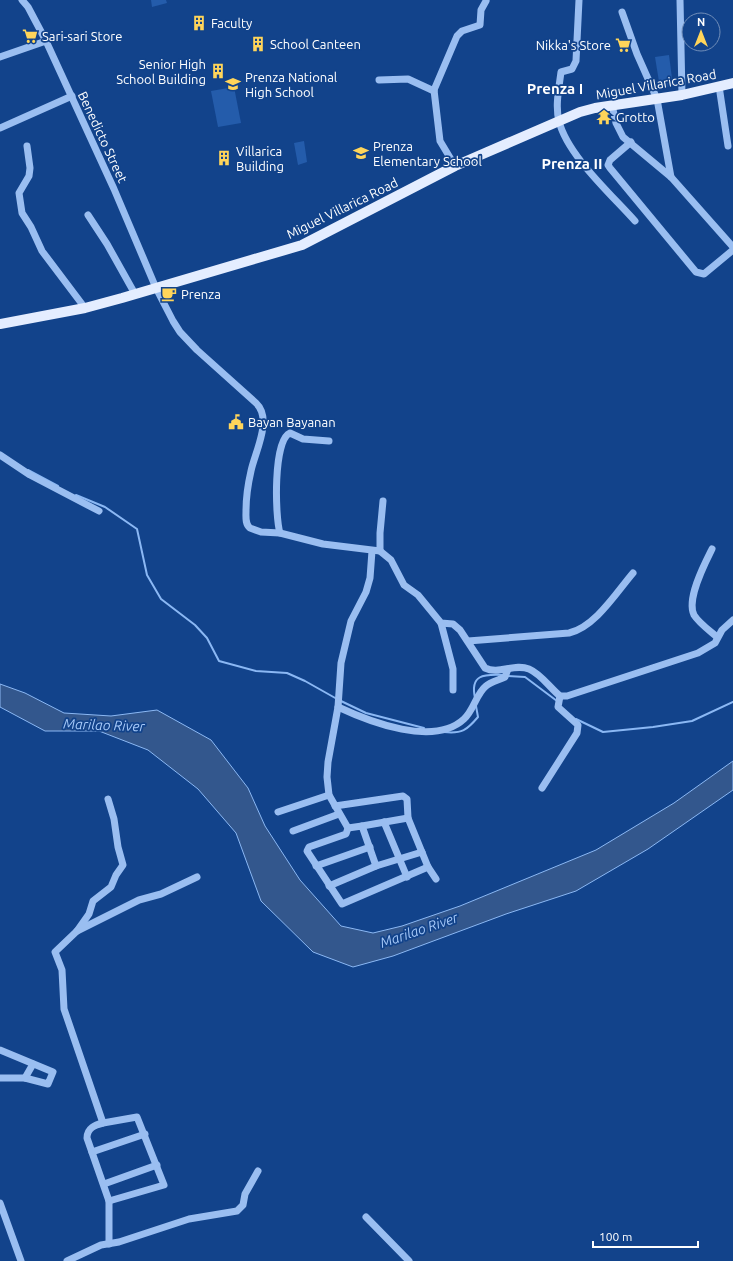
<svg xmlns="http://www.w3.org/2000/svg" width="733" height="1261" viewBox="0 0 733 1261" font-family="Ubuntu,sans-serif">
	<rect width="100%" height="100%" fill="#12438b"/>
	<g fill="#245cab">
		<polygon points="151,0 166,0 167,3 152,7"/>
		<polygon points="669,55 673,86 660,88 655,57"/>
		<polygon points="234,87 241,123 218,127 211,91"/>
		<polygon points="304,141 307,162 298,165 294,143"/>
	</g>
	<polygon fill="#33578d" stroke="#8bb8f4" points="0,684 25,693 64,713 111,716 157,710 211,740 248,788 265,826 300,880 341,926 373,933 402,926 460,906 596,850 674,803 733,761 733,790 648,849 576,891 506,914 393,956 353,967 313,952 261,901 236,833 198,789 148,750 99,731 45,731 0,707"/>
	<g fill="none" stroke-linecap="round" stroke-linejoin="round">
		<g stroke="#8bb8f4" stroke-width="2">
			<polyline points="28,470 58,486"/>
			<polyline points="76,495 105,507 137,529 147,575 161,599 195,625 207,638 219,661 256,671 287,673 305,681 337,699"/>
			<polyline points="508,676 525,677 557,701"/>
			<path d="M475,698C470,675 483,674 503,675"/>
			<polyline points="341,701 366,713 424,728"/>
			<polyline points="576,719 603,732 653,727 692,721 733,702"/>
			<path d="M444,732C462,734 467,730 478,717L476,706"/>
		</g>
		<g stroke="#9abef1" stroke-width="7">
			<path d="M22,0L28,7L46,41L114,189L156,288L173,321L180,332L197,350L256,403C273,419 255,452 251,471C248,484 246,497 246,511C246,517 245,524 250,528L261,532L280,533L323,544L380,551L391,560L404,585L418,595L441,623L453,624L460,630L485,668C499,675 514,663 529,669C541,674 550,688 560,696H567L698,653L715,643L722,630L733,620"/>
			<path d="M579,0L576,61L572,69L561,72C559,88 555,106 559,121C567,155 612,195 635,221"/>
			<polyline points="680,0 682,95"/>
			<polyline points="622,12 637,54 657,99 671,177"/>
			<polyline points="0,57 46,41"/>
			<polyline points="379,80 408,79 434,91"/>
			<polyline points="719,86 728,146"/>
			<polyline points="612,105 616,123 623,137 671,177 733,247"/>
			<polyline points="0,128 72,96"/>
			<polyline points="631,142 610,160 608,165 610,168 696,272 704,274 733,250"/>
			<polyline points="27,146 30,168 29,176 19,193 22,213 31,227 42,251 85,308"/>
			<polyline points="455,166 440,141 434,90 457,36 462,31 480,25 481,10 486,1"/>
			<polyline points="88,215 107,244 135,294"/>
			<polyline points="0,455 30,475 99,511"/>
			<path d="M280,533C275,517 273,440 290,433L303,439L329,441"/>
			<path d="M712,549C705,563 686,599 694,615C699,623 710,631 717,637"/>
			<polyline points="372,551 370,578 366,592 351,621 341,663 338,707 328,762 327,777 329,795 348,828 362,826 376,866 422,852"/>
			<polyline points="380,551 380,533 383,501"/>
			<polyline points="441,623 453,669 453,690"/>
			<path d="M468,641L569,633C595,627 616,593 633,573"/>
			<path d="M338,707C370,722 434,747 464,719C474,710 476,694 486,686C490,682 499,680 505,677L508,669"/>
			<polyline points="542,788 577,733 578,725 558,707 560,696"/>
			<path d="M108,799L114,819L118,847L123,865L116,875L111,887L93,901L89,914L77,931L55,952L62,970L64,1009L103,1123C95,1125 87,1128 87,1138L109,1201V1244"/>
			<polyline points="335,806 403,796 407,799 408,818"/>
			<polyline points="278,812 329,795"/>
			<polyline points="384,822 407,877"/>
			<polyline points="362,826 408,818 428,867 436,879"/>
			<polyline points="348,828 346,834 309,847 307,851 342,904 428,867"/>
			<polyline points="293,831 339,814"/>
			<polyline points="316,866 370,847"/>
			<polyline points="329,886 376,866"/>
			<polyline points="77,931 139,900 161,894 197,877"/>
			<polyline points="0,1050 53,1072 48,1084 25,1078 0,1078"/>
			<polyline points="25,1078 33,1064"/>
			<polyline points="103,1123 137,1117 164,1185 109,1201"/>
			<polyline points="92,1152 145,1134"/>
			<polyline points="104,1184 157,1165"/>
			<polyline points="0,1203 21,1261"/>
			<polyline points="366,1217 409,1261"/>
			<polyline points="67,1261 101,1245 119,1242 189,1219 237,1211 243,1205 245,1194 258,1171"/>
		</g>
		<polyline stroke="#e4edff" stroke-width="10" points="0,324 85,308 122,298 302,245 455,166 580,112 595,108 682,95 733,83"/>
	</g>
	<defs>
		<g id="building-bare" transform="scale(1.2)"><path d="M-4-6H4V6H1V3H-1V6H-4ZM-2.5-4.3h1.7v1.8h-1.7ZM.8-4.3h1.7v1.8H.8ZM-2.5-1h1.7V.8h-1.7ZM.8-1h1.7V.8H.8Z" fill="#ffd55a" stroke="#12438b" stroke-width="2.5" paint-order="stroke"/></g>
		<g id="supermarket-bare" transform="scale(1.2)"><path d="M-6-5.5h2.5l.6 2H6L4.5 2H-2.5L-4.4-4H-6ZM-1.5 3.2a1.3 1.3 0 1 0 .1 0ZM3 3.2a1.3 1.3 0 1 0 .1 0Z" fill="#ffd55a" stroke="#12438b" stroke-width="2.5" paint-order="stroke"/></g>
		<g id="school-bare" transform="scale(1.2)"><path d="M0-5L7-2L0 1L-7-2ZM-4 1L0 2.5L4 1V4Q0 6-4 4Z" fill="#ffd55a" stroke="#12438b" stroke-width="2.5" paint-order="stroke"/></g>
		<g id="temple-bare" transform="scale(1.2)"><path d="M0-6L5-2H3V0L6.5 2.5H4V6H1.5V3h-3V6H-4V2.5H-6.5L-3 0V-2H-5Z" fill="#ffd55a" stroke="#12438b" stroke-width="2.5" paint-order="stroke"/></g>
		<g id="cafe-bare" transform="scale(1.2)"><path d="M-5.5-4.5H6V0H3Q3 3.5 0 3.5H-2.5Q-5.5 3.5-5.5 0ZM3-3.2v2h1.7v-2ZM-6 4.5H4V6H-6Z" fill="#ffd55a" stroke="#12438b" stroke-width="2.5" paint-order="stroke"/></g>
		<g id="civic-bare" transform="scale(1.2)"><path d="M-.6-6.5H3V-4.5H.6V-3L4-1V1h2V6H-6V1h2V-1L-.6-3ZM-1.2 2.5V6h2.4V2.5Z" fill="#ffd55a" stroke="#12438b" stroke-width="2.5" paint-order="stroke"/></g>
	</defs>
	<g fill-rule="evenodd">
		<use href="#building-bare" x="199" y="23"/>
		<use href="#supermarket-bare" x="30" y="36"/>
		<use href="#building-bare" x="258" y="44"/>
		<use href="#supermarket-bare" x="623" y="45"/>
		<use href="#building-bare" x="218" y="71"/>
		<use href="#school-bare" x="233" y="84"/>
		<use href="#temple-bare" x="604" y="117"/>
		<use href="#school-bare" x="361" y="153"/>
		<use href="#building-bare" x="224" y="158"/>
		<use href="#cafe-bare" x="169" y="294"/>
		<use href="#civic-bare" x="236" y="422"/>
	</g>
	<g text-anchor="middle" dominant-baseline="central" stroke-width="3.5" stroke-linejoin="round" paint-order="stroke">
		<g font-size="13" fill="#fff" stroke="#12438b" text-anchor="start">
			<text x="211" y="23">Faculty</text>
			<text x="42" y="36">Sari-sari Store</text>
			<text x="270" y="44">School Canteen</text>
			<text x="611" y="45" text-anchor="end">Nikka's Store</text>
			<text x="206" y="64" text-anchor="end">Senior High<tspan x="206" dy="15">School Building</tspan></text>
			<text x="245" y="77">Prenza National<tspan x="245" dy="15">High School</tspan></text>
			<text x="616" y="117">Grotto</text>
			<text x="373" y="146">Prenza<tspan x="373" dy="15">Elementary School</tspan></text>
			<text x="236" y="151">Villarica<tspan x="236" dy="15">Building</tspan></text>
			<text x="181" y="294">Prenza</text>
			<text x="248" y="422">Bayan Bayanan</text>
		</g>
		<g font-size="13" fill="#fff" stroke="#12438b">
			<text transform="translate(656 84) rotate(-10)">Miguel Villarica Road</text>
			<text transform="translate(103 137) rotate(65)">Benedicto Street</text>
			<text transform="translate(342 208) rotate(-26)">Miguel Villarica Road</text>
		</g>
		<g font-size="14" font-style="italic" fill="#a5c8f8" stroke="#12438b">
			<text transform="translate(104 725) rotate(2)">Marilao River</text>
			<text transform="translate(419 930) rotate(-19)">Marilao River</text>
		</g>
		<g font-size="15" font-weight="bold" fill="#fff" stroke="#12438b">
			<text x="555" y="88">Prenza I</text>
			<text x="572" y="163">Prenza II</text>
		</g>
	</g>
	<g transform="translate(701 32)"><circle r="19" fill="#12438b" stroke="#718eb9"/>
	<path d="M0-3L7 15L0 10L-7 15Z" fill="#ffd55a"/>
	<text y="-6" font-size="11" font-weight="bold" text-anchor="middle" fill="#ffffff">N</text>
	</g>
	<path d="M593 1241v6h105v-6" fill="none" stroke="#ffffff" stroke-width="2"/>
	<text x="599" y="1241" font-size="12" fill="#ffffff" stroke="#12438b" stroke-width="3" paint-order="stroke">100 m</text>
</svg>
